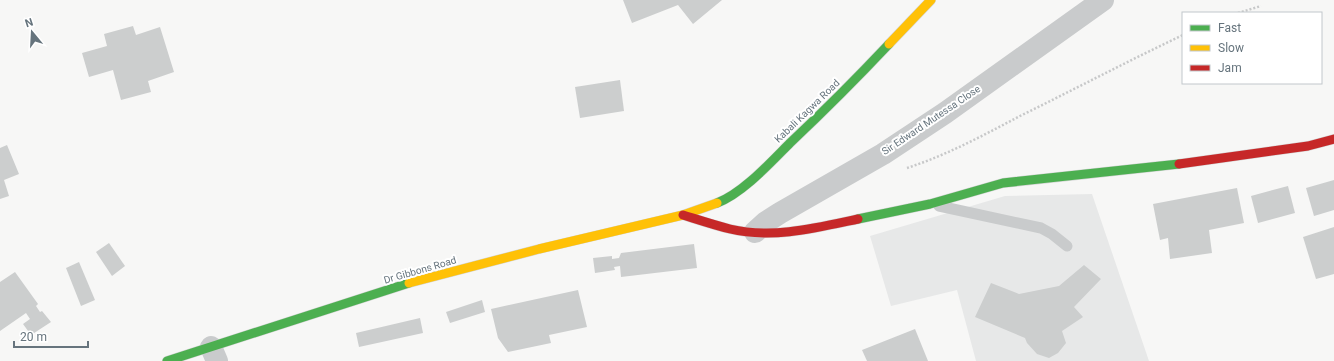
<svg xmlns="http://www.w3.org/2000/svg" width="1334" height="361" viewBox="0 0 1334 361" font-family="Roboto,sans-serif">
	<rect width="100%" height="100%" fill="#f7f7f6"/>
	<polygon fill="#e7e8e8" points="1092,194 1149,361 976,361 957,290 891,306 870,236 1005,196"/>
	<g fill="#cccece">
		<polygon points="623,0 722,0 693,24 678,5 632,23"/>
		<polygon points="133,26 136,35 160,27 174,72 148,81 151,92 121,100 113,70 89,77 82,53 107,46 104,34"/>
		<polygon points="620,80 624,111 580,118 575,87"/>
		<polygon points="7,145 19,174 4,180 9,196 0,199 0,148"/>
		<polygon points="1334,180 1334,210 1314,216 1306,188"/>
		<polygon points="1288,186 1295,213 1258,223 1251,196"/>
		<polygon points="1237,188 1244,223 1209,230 1212,253 1170,259 1168,238 1160,240 1153,204"/>
		<polygon points="1334,227 1334,274 1316,279 1303,237"/>
		<polygon points="109,243 125,266 112,276 96,252"/>
		<polygon points="694,244 697,268 621,277 620,266 614,267 615,270 595,273 593,258 612,256 612,259 619,258 621,253"/>
		<polygon points="79,262 95,300 81,306 66,268"/>
		<polygon points="1084,265 1101,279 1074,307 1083,317 1062,331 1066,343 1058,353 1049,358 1037,354 1027,343 1025,338 975,317 991,283 1019,294 1059,286"/>
		<polygon points="15,272 38,304 36,306 40,312 42,311 51,322 31,335 23,324 30,319 26,313 0,331 0,282"/>
		<polygon points="578,290 587,327 549,335 551,343 508,352 498,338 491,309"/>
		<polygon points="482,300 485,312 450,323 446,312"/>
		<polygon points="420,318 423,333 359,347 356,333"/>
		<polygon points="915,329 928,361 867,361 862,350"/>
	</g>
	<g fill="none" stroke-linecap="round" stroke-linejoin="round">
		<g stroke="#d3d4d4" stroke-width="10">
			<g id="fast">
				<path d="M717,203C743,193 771,162 790,143C824,111 857,78 889,44"/>
				<polyline points="858,219 930,204 1003,183 1179,164"/>
				<polyline points="167,361 409,283"/>
			</g>
		</g>
		<g stroke="#d3d4d4" stroke-width="10">
			<g id="slow">
				<polyline points="889,44 931,0"/>
				<polyline points="409,283 539,249 683,215 717,203"/>
			</g>
		</g>
		<g stroke="#d3d4d4" stroke-width="10">
			<g id="jam">
				<polyline points="1179,164 1308,146 1334,139"/>
				<path d="M683,215C699,220 714,225 730,229C773,239 816,228 858,219"/>
			</g>
		</g>
		<g stroke="#c7c8c9" stroke-width="2.5" stroke-dasharray="2 2" stroke-linecap="butt">
			<polyline points="1238,13 1261,6"/>
			<path d="M907,168C947,155 984,135 1020,116C1075,89 1128,61 1183,35"/>
		</g>
		<polyline stroke="#c9cbcc" stroke-width="11" points="939,206 1041,228 1052,234 1067,246"/>
		<g stroke="#c9cbcc" stroke-width="22">
			<polyline points="755,232 766,222 780,213 883,154 945,113 1103,0"/>
			<polyline points="211,347 217,361"/>
		</g>
		<use href="#fast" stroke="#4caf50" stroke-width="9"/>
		<use href="#slow" stroke="#ffc107" stroke-width="9"/>
		<use href="#jam" stroke="#c62828" stroke-width="9"/>
	</g>
	<g text-anchor="middle" dominant-baseline="central" stroke-width="4" stroke-linejoin="round" paint-order="stroke">
		<g font-size="10" fill="#66747d" stroke="#fff">
			<text transform="translate(807 111) rotate(-44)">Kabali Kagwa Road</text>
			<text transform="translate(931 120) rotate(-34)">Sir Edward Mutessa Close</text>
			<text transform="translate(420 270) rotate(-16)">Dr Gibbons Road</text>
		</g>
	</g>
	<rect x="1182" y="12" width="140" height="72" fill="#ffffff" stroke="#c2c7cb"/>
	<rect x="1190" y="25" width="20" height="6" fill="#4caf50" stroke="#c2c7cb"/>
	<text x="1218" y="32" font-size="12" fill="#66747d">Fast</text>
	<rect x="1190" y="45" width="20" height="6" fill="#ffc107" stroke="#c2c7cb"/>
	<text x="1218" y="52" font-size="12" fill="#66747d">Slow</text>
	<rect x="1190" y="65" width="20" height="6" fill="#c62828" stroke="#c2c7cb"/>
	<text x="1218" y="72" font-size="12" fill="#66747d">Jam</text>
	<g transform="translate(32 32) rotate(342)" stroke="#ffffff" stroke-width="3" paint-order="stroke">
	<path d="M0-3L7 15L0 10L-7 15Z" fill="#66747d"/>
	<text y="-6" font-size="11" font-weight="bold" text-anchor="middle" fill="#66747d">N</text>
	</g>
	<path d="M14 341v6h74v-6" fill="none" stroke="#66747d" stroke-width="2"/>
	<text x="20" y="341" font-size="12" fill="#66747d" stroke="#ffffff" stroke-width="3" paint-order="stroke">20 m</text>
</svg>
